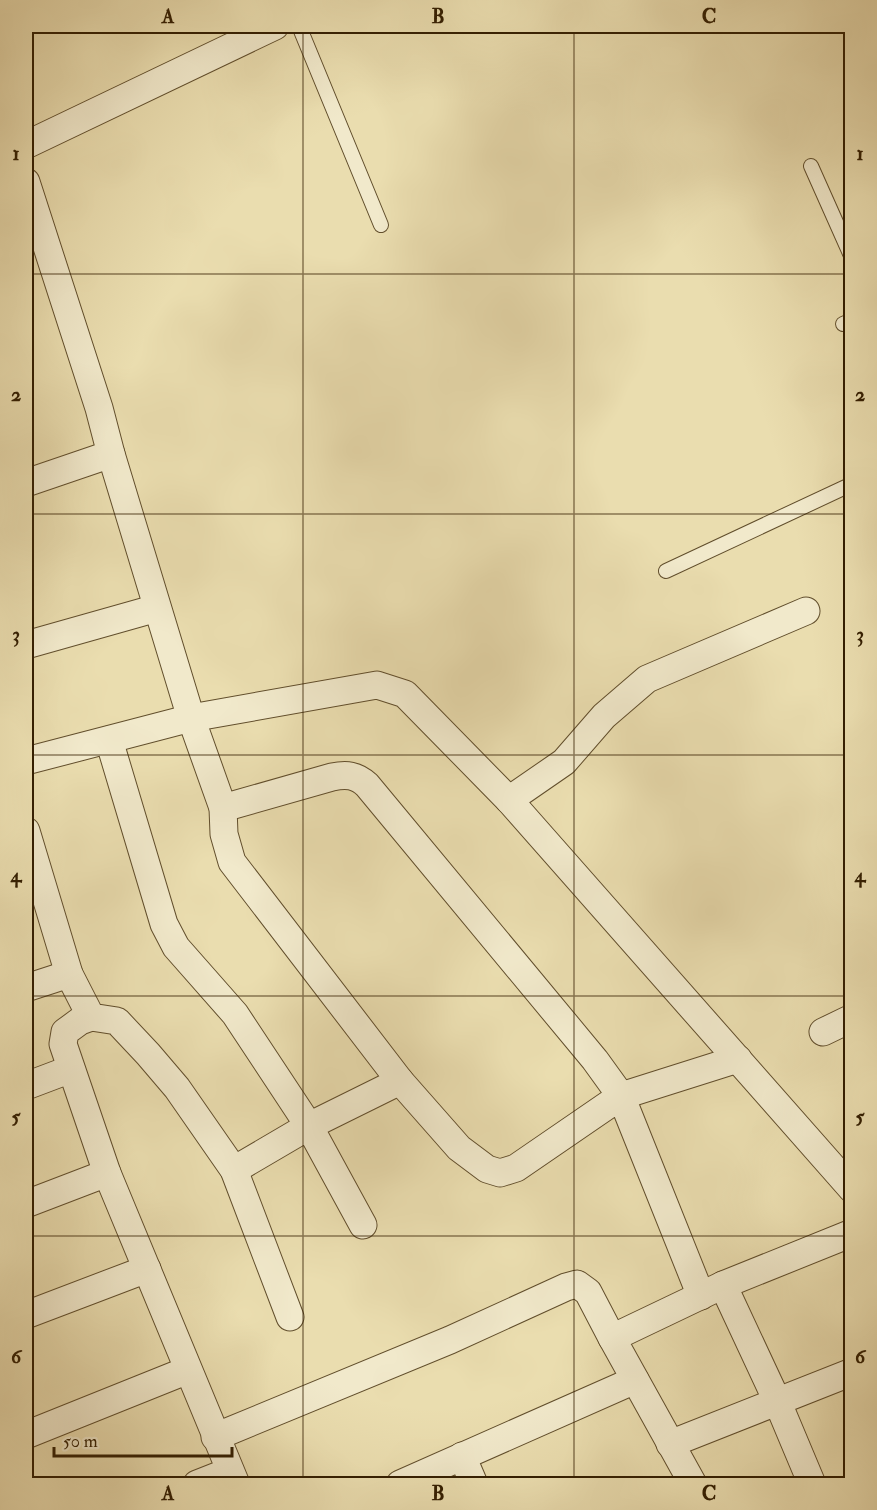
<svg xmlns="http://www.w3.org/2000/svg" width="877" height="1510" viewBox="0 0 877 1510" font-family="'IM FELL Double Pica',serif">
	<rect width="100%" height="100%" fill="#eaddaf"/>
	<filter id="stains"><feTurbulence type="fractalNoise" baseFrequency=".00333" numOctaves="4"/><feColorMatrix values="0 0 0 0 .2 0 0 0 0 .09 0 0 0 0 .02 0 0 0 .5 -.17"/></filter>
	<radialGradient id="worn" r=".72"><stop offset=".6" stop-color="#630" stop-opacity="0"/><stop offset="1" stop-color="#630" stop-opacity=".3"/></radialGradient>
	<g fill="none" stroke-linecap="round" stroke-linejoin="round">
		<g stroke="#614e2c" stroke-width="16">
			<g id="service">
				<polyline points="299,26 381,225"/>
				<polyline points="811,166 852,258"/>
				<polyline points="843,324 852,320"/>
				<polyline points="666,571 852,484"/>
			</g>
		</g>
		<g stroke="#614e2c" stroke-width="29">
			<g id="minor">
				<polyline points="26,145 275,26"/>
				<polyline points="26,182 99,408 111,454 191,718 223,808 224,834 232,862 400,1081 459,1148 487,1169 500,1173 516,1168 621,1096 701,1296"/>
				<polyline points="26,483 111,454"/>
				<polyline points="26,645 157,608"/>
				<polyline points="109,740 164,924 176,947 235,1014 309,1126 400,1081"/>
				<polyline points="26,761 191,718 377,685 405,694 509,800 852,1189"/>
				<polyline points="509,800 564,762 604,716 647,679 806,611"/>
				<path d="M223,808L332,777C347,774 356,775 367,785L595,1060L621,1096L738,1059"/>
				<polyline points="26,831 69,974 91,1017 117,1021 148,1054 177,1088 234,1170 290,1317"/>
				<polyline points="26,988 69,974"/>
				<polyline points="91,1017 80,1021 65,1032 63,1044 107,1173 236,1484"/>
				<polyline points="823,1032 852,1018"/>
				<polyline points="26,1086 71,1069"/>
				<polyline points="234,1170 309,1126 363,1225"/>
				<polyline points="26,1204 107,1173"/>
				<polyline points="723,1285 778,1403 812,1484"/>
				<polyline points="26,1315 147,1269"/>
				<polyline points="26,1435 188,1370"/>
				<polyline points="215,1437 450,1340 566,1287 577,1284 588,1292 612,1338"/>
				<polyline points="670,1444 852,1372"/>
				<polyline points="462,1456 474,1484"/>
				<polyline points="197,1484 230,1471"/>
				<polyline points="400,1484 635,1380"/>
				<polyline points="693,1484 612,1338 723,1285 852,1233"/>
			</g>
		</g>
		<use href="#service" stroke="#f1e9cb" stroke-width="14"/>
		<use href="#minor" stroke="#f1e9cb" stroke-width="27"/>
	</g>
	<path fill="none" stroke="#331e01" stroke-width="1.5" stroke-opacity="0.55" d="M303,26V1484M574,26V1484M26,274H852M26,514H852M26,755H852M26,996H852M26,1236H852"/>
	<rect width="877" height="1510" fill="none" stroke="#eaddaf" stroke-width="66"/>
	<path d="M54 1447v9h178v-9" fill="none" stroke="#331e01" stroke-width="3"/>
	<text x="63" y="1447" font-size="18" fill="#331e01" stroke="#f1e9cb" stroke-width="4.5" paint-order="stroke">50 m</text>
	<rect x="33" y="33" width="811" height="1444" fill="none" stroke="#331e01" stroke-width="2"/>
	<g font-size="20" text-anchor="middle" font-weight="bold" fill="#331e01">
		<text x="168" y="23">A</text>
		<text x="438" y="23">B</text>
		<text x="709" y="23">C</text>
		<text x="16" y="160">1</text>
		<text x="860" y="160">1</text>
		<text x="16" y="401">2</text>
		<text x="860" y="401">2</text>
		<text x="16" y="641">3</text>
		<text x="860" y="641">3</text>
		<text x="16" y="882">4</text>
		<text x="860" y="882">4</text>
		<text x="16" y="1123">5</text>
		<text x="860" y="1123">5</text>
		<text x="16" y="1363">6</text>
		<text x="860" y="1363">6</text>
		<text x="168" y="1500">A</text>
		<text x="438" y="1500">B</text>
		<text x="709" y="1500">C</text>
	</g>
	<rect width="100%" height="100%" filter="url(#stains)"/>
	<rect width="100%" height="100%" fill="url(#worn)"/>
</svg>
